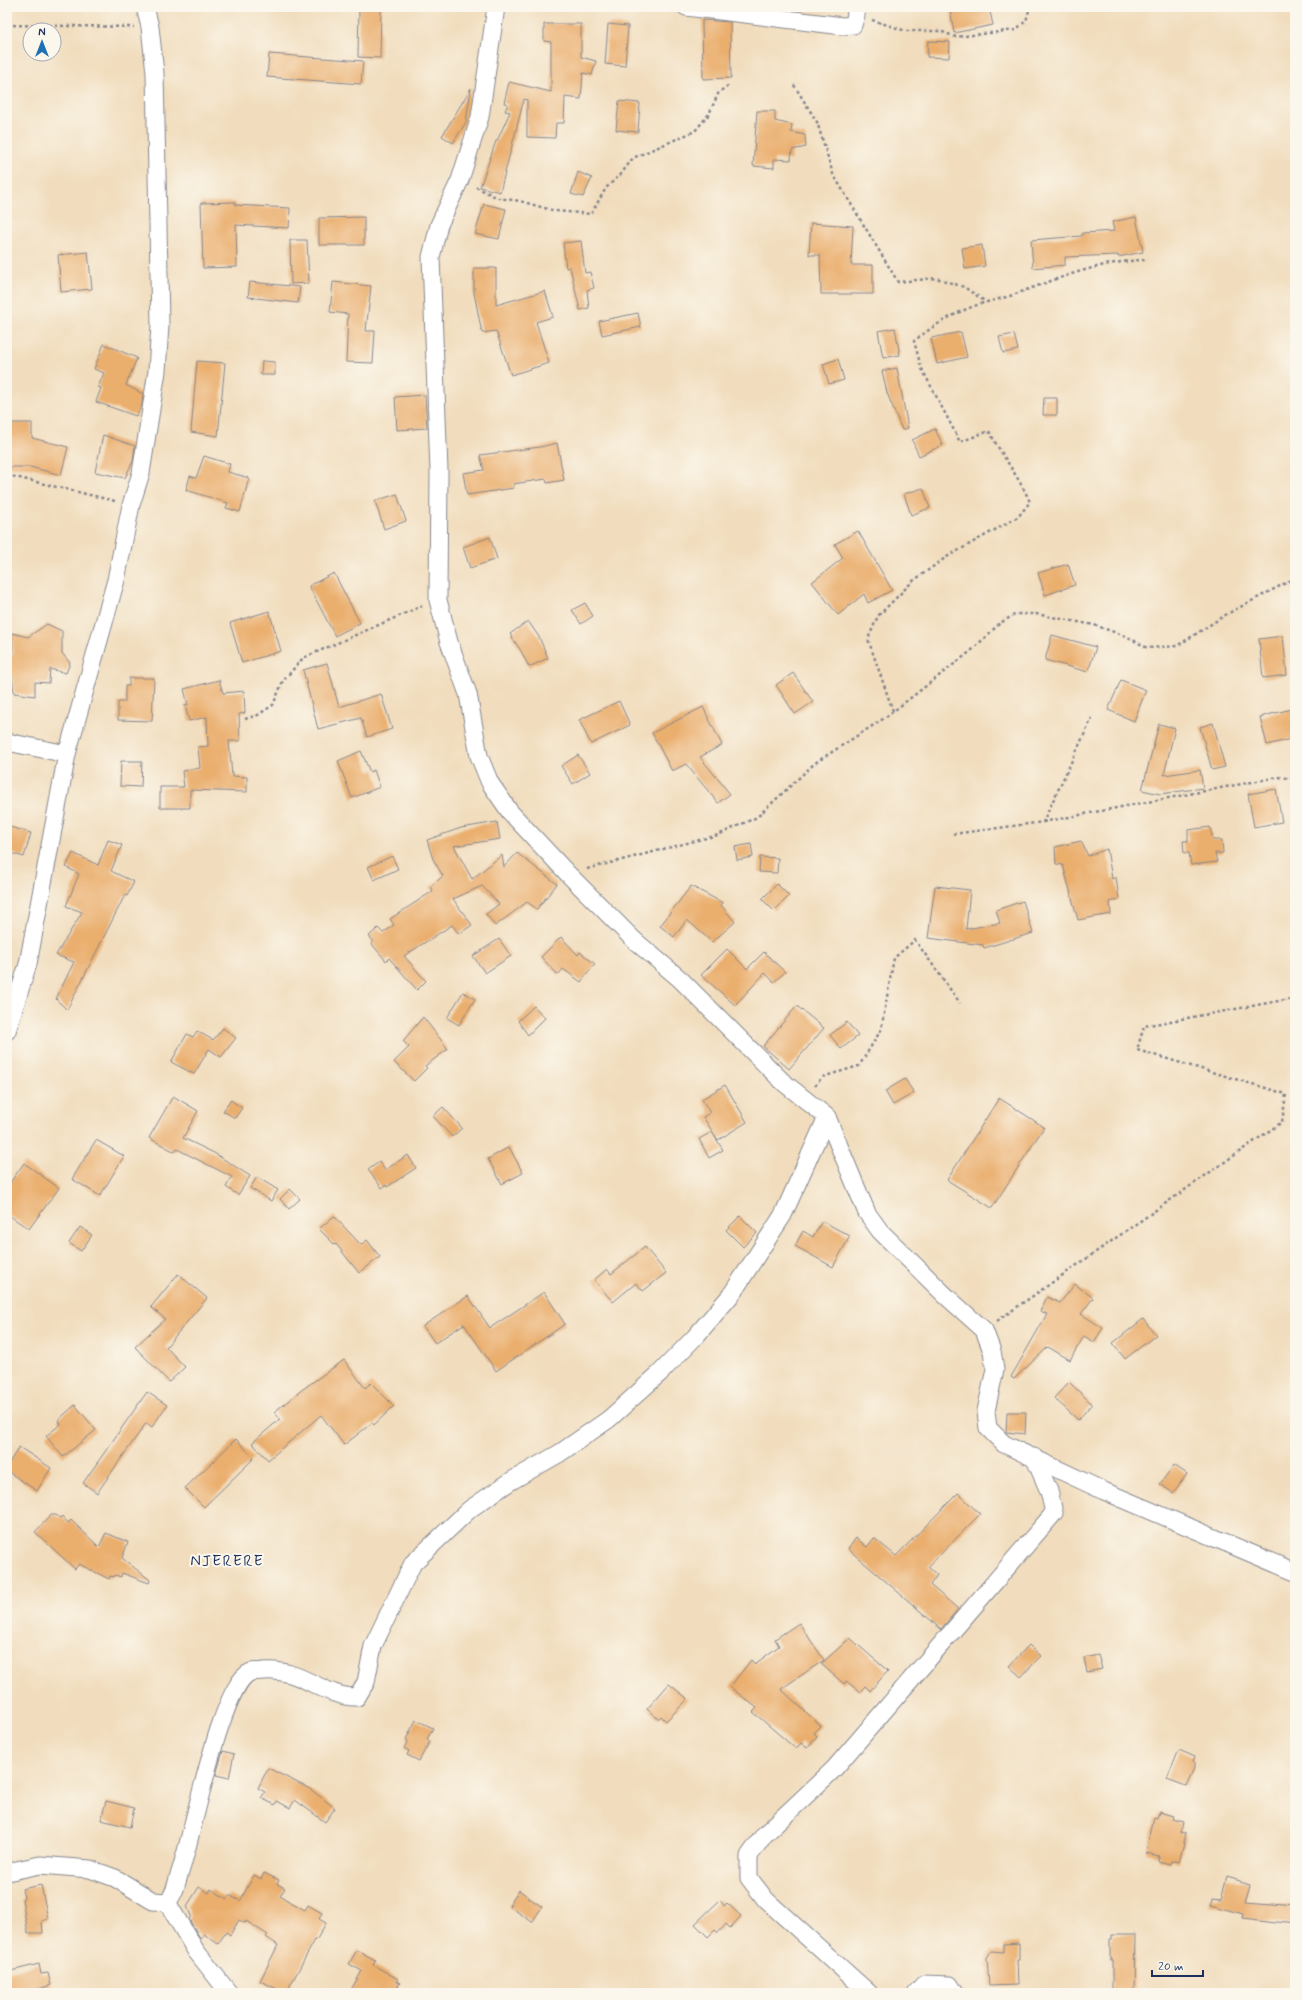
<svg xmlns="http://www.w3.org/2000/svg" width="1302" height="2000" viewBox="0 0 1302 2000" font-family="Mynerve,sans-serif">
	<rect width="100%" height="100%" fill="#fbf7ec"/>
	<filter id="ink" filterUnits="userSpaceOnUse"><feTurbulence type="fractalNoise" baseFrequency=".025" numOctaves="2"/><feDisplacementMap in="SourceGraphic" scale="8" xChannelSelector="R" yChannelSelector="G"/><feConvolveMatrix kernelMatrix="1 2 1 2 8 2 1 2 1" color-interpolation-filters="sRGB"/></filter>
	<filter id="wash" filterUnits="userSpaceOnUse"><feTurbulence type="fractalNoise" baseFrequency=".012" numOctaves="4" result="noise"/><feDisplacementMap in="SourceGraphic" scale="16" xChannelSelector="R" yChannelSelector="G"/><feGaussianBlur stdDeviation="0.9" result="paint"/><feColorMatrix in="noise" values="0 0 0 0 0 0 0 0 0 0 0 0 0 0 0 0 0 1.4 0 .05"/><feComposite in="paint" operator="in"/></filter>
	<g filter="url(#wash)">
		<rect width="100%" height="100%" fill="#f1ddbd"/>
		<g id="blocks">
			<g fill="#eaae6d">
				<polygon points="359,7 381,7 380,58 358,57"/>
				<polygon points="957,7 989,7 993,25 954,33 950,8"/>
				<polygon points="702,20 730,22 731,78 703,79"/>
				<polygon points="544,24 581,24 581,57 596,61 592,75 583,73 581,99 565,97 564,123 556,123 555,138 527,137 527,100 524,99 500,192 480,187 496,141 497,141 510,112 505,111 508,104 504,103 509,82 551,92 551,42 544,41"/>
				<polygon points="608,24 628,26 625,66 605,64"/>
				<polygon points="928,41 950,42 949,58 927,57"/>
				<polygon points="269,54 363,61 361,84 267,77"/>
				<polygon points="471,88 466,122 453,143 442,136"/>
				<polygon points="619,101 640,103 638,132 616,130"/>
				<polygon points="757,111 775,111 775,121 792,125 791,132 805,135 806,147 792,150 791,160 774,159 774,168 753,166"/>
				<polygon points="578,172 592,178 583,197 571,194"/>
				<polygon points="235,202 235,205 290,208 289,228 236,225 237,267 203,268 201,203"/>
				<polygon points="484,204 506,209 499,239 475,234"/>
				<polygon points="364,217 364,245 319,245 319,218"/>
				<polygon points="1136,217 1143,252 1118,257 1118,255 1065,257 1065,265 1033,268 1031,240 1082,236 1082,233 1114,231 1112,222"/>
				<polygon points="811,223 853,226 851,265 873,265 873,294 821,294 820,255 809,255"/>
				<polygon points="290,240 307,240 309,283 291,284"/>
				<polygon points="581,241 585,273 590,272 594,288 587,290 589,308 580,310 570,267 566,268 563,243"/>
				<polygon points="982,245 985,266 965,269 962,248"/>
				<polygon points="88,252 92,289 61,292 58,255"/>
				<polygon points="474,268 496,268 496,305 545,291 553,317 536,322 549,363 511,375 496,331 482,333 474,293"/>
				<polygon points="250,282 300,287 298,303 248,297"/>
				<polygon points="333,282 371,286 366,331 375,331 373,363 346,362 348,314 330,312"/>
				<polygon points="638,313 641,327 602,335 599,321"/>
				<polygon points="895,328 900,355 883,358 878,331"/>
				<polygon points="961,332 967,357 937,364 931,338"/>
				<polygon points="1014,334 1018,350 1003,353 999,337"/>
				<polygon points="104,344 137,358 126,385 143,394 142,405 136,416 96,402 101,388 98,387 104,373 94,369"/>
				<polygon points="838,359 844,380 829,384 823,364"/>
				<polygon points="197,361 225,363 218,436 191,432"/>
				<polygon points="262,361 275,362 275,375 261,375"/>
				<polygon points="897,368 908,428 902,430 887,393 882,371"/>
				<polygon points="425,395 427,428 397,430 395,397"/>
				<polygon points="1044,398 1057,398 1057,415 1043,415"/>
				<polygon points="7,423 32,423 32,438 68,447 61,475 30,467 7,467"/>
				<polygon points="935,429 943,445 919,456 912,440"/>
				<polygon points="103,435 135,446 133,461 125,478 95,472"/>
				<polygon points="557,443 564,480 547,483 546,479 513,484 514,488 467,495 463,473 484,470 480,455 540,447"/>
				<polygon points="204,456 230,464 228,472 249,478 240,512 226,508 228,503 186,490 190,476 196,478"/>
				<polygon points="923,488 930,508 911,515 904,494"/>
				<polygon points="397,494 406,521 384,529 375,501"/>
				<polygon points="858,531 892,590 868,603 864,594 838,615 812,582 843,558 835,544"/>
				<polygon points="490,537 497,559 470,568 463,547"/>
				<polygon points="1068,564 1075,585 1045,595 1038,573"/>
				<polygon points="334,573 360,623 335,636 309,586"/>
				<polygon points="585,603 593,616 581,624 572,610"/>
				<polygon points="269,611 281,651 242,663 230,623"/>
				<polygon points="528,621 539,637 548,658 529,667 521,651 510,634"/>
				<polygon points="47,624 62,631 62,653 70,663 66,673 50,669 49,683 35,682 35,696 14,693 11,669 7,668 7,657 13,655 12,633 28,637"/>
				<polygon points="1052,635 1096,647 1088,672 1045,660"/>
				<polygon points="1283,636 1287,675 1263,678 1259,639"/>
				<polygon points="327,663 339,707 381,694 392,729 367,737 361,718 318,729 303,670"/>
				<polygon points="793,673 813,702 795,714 776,685"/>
				<polygon points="129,678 154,678 152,721 118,720 118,702 125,702 125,686 129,686"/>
				<polygon points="219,680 223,693 244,691 245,713 239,714 240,741 229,741 232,776 247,777 247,792 190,790 190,808 160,808 160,787 184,787 182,771 200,768 198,747 208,746 207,717 189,721 185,705 188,705 184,689"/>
				<polygon points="1121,680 1146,690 1134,721 1108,710"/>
				<polygon points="619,701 630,725 591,744 579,720"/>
				<polygon points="703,707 722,745 700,757 730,794 718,803 686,764 672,771 652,733"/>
				<polygon points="1295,708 1295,738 1267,745 1260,717"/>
				<polygon points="1213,723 1225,767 1212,770 1200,727"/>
				<polygon points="1159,724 1175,728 1164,775 1200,770 1203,788 1160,794 1142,790"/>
				<polygon points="361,751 370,772 374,770 380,787 352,798 338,761"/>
				<polygon points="578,755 590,773 573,784 561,766"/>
				<polygon points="121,761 142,761 141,787 120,786"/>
				<polygon points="1276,789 1282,822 1254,827 1248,794"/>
				<polygon points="497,822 500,839 454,846 472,879 502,855 504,867 517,853 557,884 537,909 527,902 495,926 486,914 499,904 482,886 453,899 472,925 459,934 452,925 404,956 426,981 417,990 389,958 386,961 371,943 373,941 369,936 378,928 383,933 394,925 390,919 433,891 430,887 443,876 433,859 427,840 461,828"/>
				<polygon points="7,826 31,833 24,857 7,852"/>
				<polygon points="1210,827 1213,840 1222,840 1223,853 1215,853 1217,862 1191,865 1189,853 1184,853 1183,841 1188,841 1188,830"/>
				<polygon points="108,840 122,845 111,871 134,882 127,896 125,895 67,1010 56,999 74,962 56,955 82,912 66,906 79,874 66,867 73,853 98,865"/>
				<polygon points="1081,841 1088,856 1107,849 1112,879 1116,877 1119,899 1110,902 1111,914 1078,920 1063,865 1056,864 1055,847"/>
				<polygon points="751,844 753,857 737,860 735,847"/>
				<polygon points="392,856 398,869 374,880 368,867"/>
				<polygon points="760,857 778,858 777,873 759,872"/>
				<polygon points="777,884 789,896 774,911 762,899"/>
				<polygon points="691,886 723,903 721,905 735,922 712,942 687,920 674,937 660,926"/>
				<polygon points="935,886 970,890 966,929 1000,923 996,910 1023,901 1033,933 984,948 983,945 928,938"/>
				<polygon points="561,937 578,955 580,952 595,964 581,982 563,969 558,975 541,957"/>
				<polygon points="499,939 511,956 485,973 473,956"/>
				<polygon points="727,949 747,969 764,952 785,972 774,982 765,973 735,1005 701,975"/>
				<polygon points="463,992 475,999 459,1025 447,1018"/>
				<polygon points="534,1006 545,1018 528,1035 518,1021"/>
				<polygon points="797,1006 824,1028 789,1069 763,1046"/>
				<polygon points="423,1017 448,1049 425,1066 427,1068 414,1081 394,1062 409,1047 403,1041"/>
				<polygon points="847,1022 858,1036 841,1049 830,1035"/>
				<polygon points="223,1028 236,1038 221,1057 209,1049 194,1074 171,1062 187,1034 193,1037 197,1031 213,1040"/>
				<polygon points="905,1079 914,1093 893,1105 885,1091"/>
				<polygon points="725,1085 747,1122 718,1140 703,1117 710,1113 702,1099"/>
				<polygon points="173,1096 198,1111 183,1138 214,1153 250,1176 238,1195 226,1187 232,1177 177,1149 175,1152 149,1138"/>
				<polygon points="999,1098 1044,1127 992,1208 947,1180"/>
				<polygon points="231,1100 242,1108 235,1118 223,1111"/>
				<polygon points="443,1107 462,1128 452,1137 433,1116"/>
				<polygon points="712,1132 723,1150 709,1158 699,1139"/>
				<polygon points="96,1140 124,1156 100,1196 72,1179"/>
				<polygon points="509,1147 523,1173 502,1184 488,1159"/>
				<polygon points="408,1155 416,1168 387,1187 386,1185 382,1188 368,1170 379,1162 385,1170"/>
				<polygon points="24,1163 59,1188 29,1229 7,1214 7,1187"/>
				<polygon points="257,1177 278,1190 271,1201 250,1188"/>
				<polygon points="290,1189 300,1199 289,1209 280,1199"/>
				<polygon points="334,1216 361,1245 367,1240 380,1257 359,1273 336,1244 335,1245 319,1229"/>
				<polygon points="740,1216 757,1233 743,1247 726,1230"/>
				<polygon points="822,1221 850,1236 833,1267 795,1246 803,1231 813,1237"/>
				<polygon points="80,1227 92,1235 81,1251 69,1243"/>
				<polygon points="645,1247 666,1273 643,1291 636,1283 613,1302 594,1280 607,1269 611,1274"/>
				<polygon points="178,1274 207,1298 166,1347 185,1367 169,1382 135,1347 165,1319 151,1307"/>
				<polygon points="1075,1284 1093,1298 1081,1314 1103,1328 1094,1342 1084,1336 1070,1360 1048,1347 1014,1379 1011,1377 1047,1314 1040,1311 1047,1297 1060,1303"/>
				<polygon points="544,1292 565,1324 496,1371 464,1324 435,1343 423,1326 468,1296 490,1328"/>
				<polygon points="1143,1319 1156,1335 1125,1359 1113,1343"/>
				<polygon points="344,1360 365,1388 371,1383 394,1406 374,1425 372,1423 344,1445 321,1415 268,1460 252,1443 280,1419 274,1412 303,1389"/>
				<polygon points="1069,1382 1092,1404 1078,1420 1054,1398"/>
				<polygon points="147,1392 167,1405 152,1427 146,1423 97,1493 83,1483"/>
				<polygon points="75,1405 96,1430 63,1457 46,1436 61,1424 58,1420"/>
				<polygon points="1007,1412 1026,1412 1025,1434 1006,1432"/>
				<polygon points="236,1439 254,1458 204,1507 185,1488"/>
				<polygon points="19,1447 51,1468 37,1491 7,1471 7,1466"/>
				<polygon points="1174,1465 1187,1474 1173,1493 1160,1484"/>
				<polygon points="958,1493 980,1514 928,1567 937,1575 930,1585 958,1609 941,1629 848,1549 856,1538 867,1547 874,1538 896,1556"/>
				<polygon points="51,1515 56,1515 60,1518 62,1516 68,1523 71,1520 99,1547 106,1533 128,1542 122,1558 150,1580 149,1583 122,1573 121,1577 115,1575 114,1577 110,1576 109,1579 79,1564 75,1569 35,1532"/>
				<polygon points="799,1623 824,1660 781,1689 821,1726 814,1733 817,1736 807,1748 801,1743 796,1749 753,1712 757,1708 730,1687 751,1660 755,1664 779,1646 775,1639"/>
				<polygon points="850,1638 888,1671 870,1691 865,1686 860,1692 846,1681 844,1684 821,1664"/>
				<polygon points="1029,1645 1041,1656 1021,1677 1009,1666"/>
				<polygon points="1098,1655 1102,1669 1087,1672 1084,1658"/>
				<polygon points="669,1684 688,1699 666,1721 661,1716 658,1719 647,1709"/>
				<polygon points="416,1720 433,1728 427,1739 430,1741 419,1761 407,1755 409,1751 404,1748 408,1741 406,1739"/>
				<polygon points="1179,1750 1195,1757 1193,1762 1194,1763 1194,1768 1186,1786 1167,1779"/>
				<polygon points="223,1751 234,1754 229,1778 216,1775"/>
				<polygon points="268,1768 310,1789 335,1808 325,1822 295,1800 290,1808 277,1801 275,1805 261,1798 265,1792 258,1788"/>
				<polygon points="106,1801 134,1808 130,1827 101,1820"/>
				<polygon points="1159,1812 1173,1816 1172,1819 1183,1822 1181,1833 1186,1834 1179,1863 1171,1861 1170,1864 1158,1861 1159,1856 1146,1853 1154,1817 1157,1818"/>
				<polygon points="264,1873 279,1880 277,1884 285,1888 280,1896 305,1910 308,1905 322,1913 319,1919 326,1923 317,1939 316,1938 286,1993 260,1981 278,1945 266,1937 268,1935 246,1921 245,1923 239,1920 230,1935 226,1932 218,1944 204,1934 201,1939 200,1938 189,1919 191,1916 187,1906 199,1887 209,1893 211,1889 227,1899 229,1895 240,1901 254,1875 261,1879"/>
				<polygon points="1227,1877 1250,1884 1245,1901 1295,1905 1295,1924 1242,1918 1243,1914 1210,1905 1211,1898 1221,1899"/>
				<polygon points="41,1885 48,1919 42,1921 43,1933 28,1933 22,1899 24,1898 22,1889"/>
				<polygon points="519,1890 542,1907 532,1922 509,1906"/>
				<polygon points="720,1900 724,1906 727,1903 741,1916 730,1928 726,1924 718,1933 715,1930 708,1937 695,1924"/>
				<polygon points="1112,1935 1135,1935 1134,1993 1112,1993 1112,1960 1110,1960 1110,1939 1112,1939"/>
				<polygon points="1019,1943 1019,1960 1017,1960 1018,1985 989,1986 987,1958 991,1951 1003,1952 1003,1944"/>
				<polygon points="357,1950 375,1960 373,1965 398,1979 396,1981 400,1983 394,1993 349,1993 362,1971 349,1964"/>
				<polygon points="39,1964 41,1974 48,1973 51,1985 36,1990 37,1993 11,1993 10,1988 7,1988 7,1972"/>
			</g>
		</g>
	</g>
	<g filter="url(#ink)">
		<use href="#blocks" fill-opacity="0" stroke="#86868e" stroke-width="1"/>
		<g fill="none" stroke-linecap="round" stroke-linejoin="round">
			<g stroke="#86868e" stroke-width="19">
				<g id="minor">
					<polyline points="686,7 843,26 853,25 856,15 855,7"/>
					<polyline points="7,742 67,754"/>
					<polyline points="7,1031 28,964 67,754 116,580 131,505 141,473 157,371 160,325 155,73 150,27 145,7"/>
					<polyline points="827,1117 867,1213 880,1231 947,1297 984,1330 992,1351 995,1369 986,1411 988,1428 1004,1444 1104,1491 1295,1572"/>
					<path d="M7,1872L40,1865L90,1869L115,1878L153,1901L167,1902C175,1894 176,1885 179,1875C192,1841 220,1683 251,1672C254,1671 259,1672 263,1671C300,1667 324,1698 357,1697L366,1682L373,1646L413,1563L470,1509L511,1481L560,1453L609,1419L660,1373L695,1337L731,1295L783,1215L827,1117L783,1082L680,979L634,940L568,874L510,812L490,783L479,756L468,694L449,642L438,600L439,471L431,257L439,225L460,180L480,117L496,7"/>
					<polyline points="167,1902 196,1951 229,1993"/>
					<polyline points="869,1993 766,1900 749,1878 749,1856 764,1835 834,1769 1054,1513 1049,1491 1034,1457"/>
					<polyline points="916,1993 924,1984 950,1985 955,1993"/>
				</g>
			</g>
			<g stroke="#86868e" stroke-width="2.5" stroke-dasharray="3 3" stroke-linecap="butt">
				<polyline points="872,20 906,31 940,31 956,37 1015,30 1026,21 1030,7"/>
				<polyline points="7,25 134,27"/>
				<polyline points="794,85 817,122 833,174 898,282 936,278 964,287 986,302"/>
				<polyline points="476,187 498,198 520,201 555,211 591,214 606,188 621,174 633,158 695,131 709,114 719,92 729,85"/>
				<polyline points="7,475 115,501"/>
				<path d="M893,711L868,639L878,616L913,581L945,558L1018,517L1030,502C1019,477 1002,456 989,431L960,442L921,367L914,341C934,325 956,312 980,304C993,300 1006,298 1018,293C1059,278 1104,260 1148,260"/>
				<polyline points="245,719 258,715 273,705 283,681 303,658 422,606"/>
				<polyline points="1043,822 1278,777 1294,779 1295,786"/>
				<polyline points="953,834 1043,822 1092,718"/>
				<polyline points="587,869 718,835 757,817 815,763 886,717 971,651 1000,623 1016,614 1036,614 1094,625 1128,637 1147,648 1177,646 1227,614 1295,578"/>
				<polyline points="815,1086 822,1077 859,1066 881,1030 894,958 915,940 960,1003"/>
				<polyline points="997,1321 1282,1122 1286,1094 1137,1050 1144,1026 1295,998"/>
			</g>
			<use href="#minor" stroke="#fff" stroke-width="17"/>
		</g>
	</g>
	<g text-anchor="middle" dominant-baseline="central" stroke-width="4" stroke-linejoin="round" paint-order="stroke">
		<g font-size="16" letter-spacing="1" fill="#1b2f5e" stroke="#fbf7ec">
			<text x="227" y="1561">NJERERE</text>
		</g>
	</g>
	<rect width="1302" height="2000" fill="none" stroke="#fbf7ec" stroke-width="24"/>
	<g transform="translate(42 42)"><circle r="19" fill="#fbf7ec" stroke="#a1a7b3"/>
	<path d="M0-3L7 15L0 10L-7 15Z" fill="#1f6fb2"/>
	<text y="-6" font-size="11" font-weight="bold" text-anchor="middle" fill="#1b2f5e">N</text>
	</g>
	<path d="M1152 1970v6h51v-6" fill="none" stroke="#1b2f5e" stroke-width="2"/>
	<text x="1158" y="1970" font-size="12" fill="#1b2f5e" stroke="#fbf7ec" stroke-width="3" paint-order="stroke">20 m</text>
</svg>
